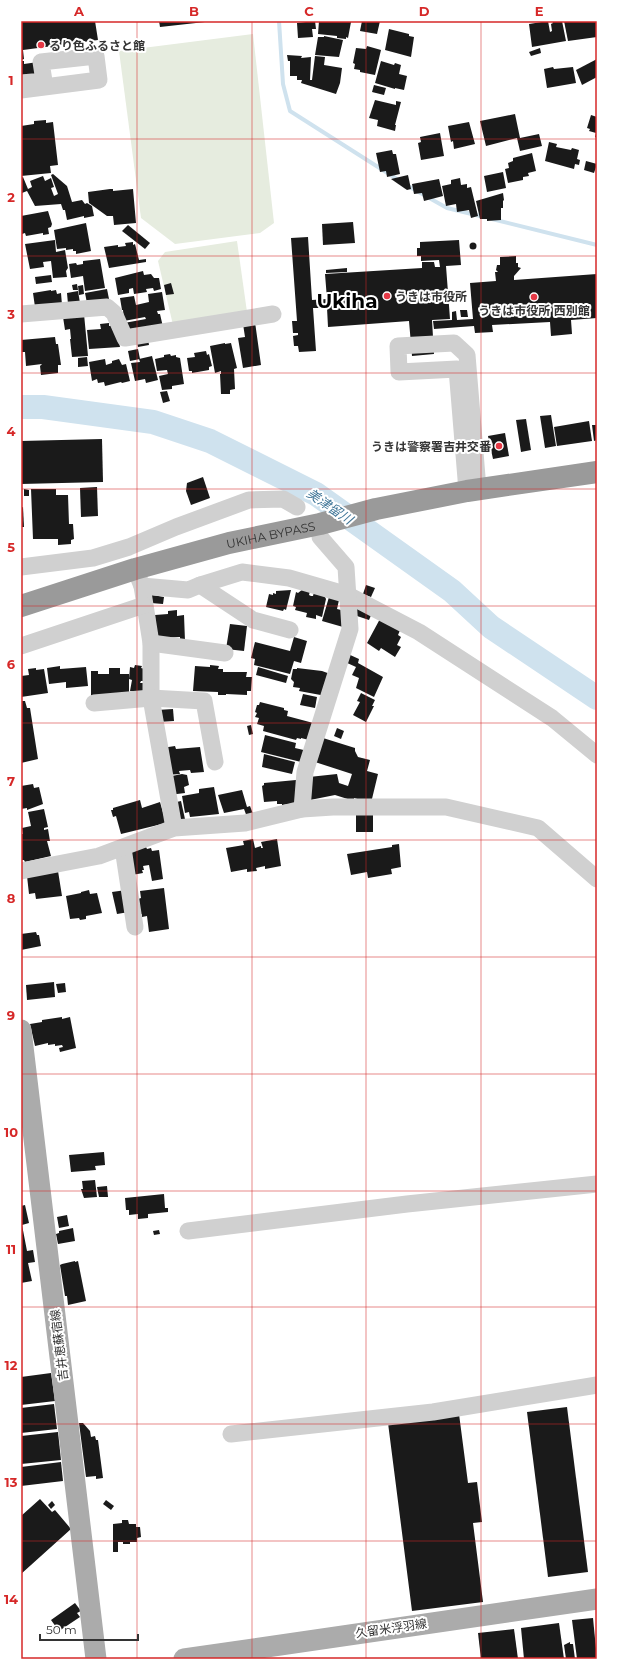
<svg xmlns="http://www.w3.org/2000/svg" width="618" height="1680" viewBox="0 0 618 1680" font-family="Montserrat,'Noto Sans JP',sans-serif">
	<rect width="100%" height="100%" fill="#fff"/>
	<g fill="#e6ecdf">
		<polygon points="253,34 274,223 260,233 175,244 141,218 119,51"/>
		<polygon points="237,241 247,312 173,325 158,261 165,252"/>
	</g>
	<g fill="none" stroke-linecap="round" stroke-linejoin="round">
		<g stroke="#cfe2ee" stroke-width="4">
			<polyline points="279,21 283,84 290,111 400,181"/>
			<polyline points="408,186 447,208 484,217"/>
			<polyline points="492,219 597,245"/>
		</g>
		<polyline stroke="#cfe2ee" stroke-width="24" points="21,407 43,407 153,422 210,441 316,494 452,591 491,627 597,698"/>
	</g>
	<g fill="#1a1a1a">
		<polygon points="21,21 95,21 98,40 23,50 24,59 21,60"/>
		<polygon points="159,21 205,21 205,22 160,27"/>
		<polygon points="315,21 316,29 312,29 313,37 298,38 297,23"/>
		<polygon points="319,21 351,22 348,38 346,37 346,39 337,38 337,36 318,34"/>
		<polygon points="362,21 380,21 377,34 360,31"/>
		<polygon points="548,21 550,32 552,31 551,24 553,23 552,21 562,21 566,41 532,47 529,24"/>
		<polygon points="564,21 597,21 597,37 568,41"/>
		<polygon points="389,29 409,34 409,36 414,37 411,57 385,50"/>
		<polygon points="324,36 343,40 339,57 315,55 318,37 324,37"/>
		<polygon points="367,46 381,50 375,75 360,72 360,70 354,69 355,64 353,63 356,48 366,49"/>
		<polygon points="540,48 541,53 531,56 529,52"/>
		<polygon points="287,55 302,56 301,58 311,57 310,80 312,80 315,56 325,57 324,65 342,68 340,83 336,94 301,83 302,80 297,80 297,76 290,76 290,61 288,61"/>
		<polygon points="597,59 597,77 582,85 576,70"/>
		<polygon points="21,61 24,61 24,64 38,62 40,77 21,79"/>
		<polygon points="381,61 394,65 395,63 401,65 399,74 407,76 404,90 395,88 395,89 375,83"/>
		<polygon points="553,67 554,69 573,67 576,83 547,88 544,69"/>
		<polygon points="374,85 386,88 384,95 372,92"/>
		<polygon points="375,100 396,105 396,101 401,102 395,125 396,125 395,131 377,126 378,120 369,118"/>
		<polygon points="515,114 520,138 539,134 542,146 520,151 517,138 486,146 480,121"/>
		<polygon points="591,115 597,117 597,138 595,137 596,133 589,131 590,129 587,128"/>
		<polygon points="46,120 46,123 53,122 58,165 50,166 51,173 21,176 21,126 34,124 34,121"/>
		<polygon points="469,122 475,144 454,149 453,141 451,142 448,126"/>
		<polygon points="440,133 444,156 421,160 418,143 421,142 420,137"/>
		<polygon points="549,142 557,144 556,147 571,150 572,148 579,150 577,159 580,160 579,165 575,164 574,169 545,161"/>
		<polygon points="392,150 393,154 396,154 400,174 387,177 386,171 380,172 376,153"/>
		<polygon points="532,153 536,171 528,173 529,176 523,177 523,180 508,183 505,169 509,168 508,163 513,161 513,158"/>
		<polygon points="586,161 597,164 594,173 584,170"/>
		<polygon points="503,172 506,188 487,192 484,176"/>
		<polygon points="53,174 67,186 72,202 82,200 85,204 87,203 92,206 94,216 84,218 84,216 67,220 65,210 63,210 61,204 35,206 27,191 22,193 21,178 23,177 28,189 32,187 30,181 43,176 45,181 51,178 54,187 51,188 54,196 58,194 51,175"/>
		<polygon points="408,175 411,189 407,190 391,179"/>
		<polygon points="460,178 461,185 467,184 467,188 471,187 478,216 471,218 469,210 457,212 456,204 446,206 442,186 451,184 451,180"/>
		<polygon points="439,179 443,196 424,201 422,193 414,194 412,184"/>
		<polygon points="110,189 113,189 113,191 133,189 136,223 114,225 113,216 107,216 89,203 88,192"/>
		<polygon points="503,193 504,200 503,201 503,208 501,208 501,220 487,221 487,219 480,219 476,201"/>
		<polygon points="48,211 52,224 51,227 48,228 49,234 43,235 43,233 26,236 25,233 22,234 21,216"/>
		<polygon points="353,222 355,243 323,245 322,224"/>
		<polygon points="86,223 91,251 76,254 76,251 73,251 73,249 66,250 66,248 57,249 54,230"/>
		<polygon points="128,225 150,243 145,249 122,231"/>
		<polygon points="308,237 312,300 327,299 325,274 422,268 422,262 434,262 435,267 440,267 439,260 421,261 421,256 417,256 417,248 420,248 420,242 459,240 461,265 446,266 450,319 432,320 434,354 412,356 409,321 328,327 327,308 313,308 316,351 299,352 298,346 294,346 293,336 298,335 298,333 293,333 292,321 297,321 291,238"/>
		<polygon points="55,240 56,252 65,250 68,268 66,271 67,277 53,278 51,261 43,262 44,267 30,269 25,244"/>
		<polygon points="133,242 133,245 135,244 139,260 146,259 146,262 109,268 104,247 118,245 118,247 126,246 125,243"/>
		<circle cx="473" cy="246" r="3.5"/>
		<polygon points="516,256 516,263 518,263 518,267 521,268 514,276 514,280 597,274 597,318 571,320 572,334 551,336 550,322 492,325 493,332 475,333 474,326 434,329 433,321 452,320 452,312 456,311 457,320 473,319 470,283 496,281 495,272 498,272 496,270 497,265 500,265 500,257"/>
		<polygon points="100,259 105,288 85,291 83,276 71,278 69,264 76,263 77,265 83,264 83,261"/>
		<polygon points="347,268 347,272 326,273 326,270"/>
		<polygon points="143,271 144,275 151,274 154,278 159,278 161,289 154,291 153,288 146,289 147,292 134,294 133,288 129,289 129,293 118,295 115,278"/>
		<polygon points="51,275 52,282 36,284 35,277"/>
		<polygon points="171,283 174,294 166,295 164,285"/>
		<polygon points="77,284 78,290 73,290 72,285"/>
		<polygon points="83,285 84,294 79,295 78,286"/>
		<polygon points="107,289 109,299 87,303 85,293"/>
		<polygon points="51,290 51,291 56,290 57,294 61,293 62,305 35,307 33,293"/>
		<polygon points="78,291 80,303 68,304 67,293"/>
		<polygon points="162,292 165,310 157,311 158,314 160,314 163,327 130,332 124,323 146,319 145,317 124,321 123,310 122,310 120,298 134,296 136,305 149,302 148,294"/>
		<polygon points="460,310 467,310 468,317 461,317"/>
		<polygon points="84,314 88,356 72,357 70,339 71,339 70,329 65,330 63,317"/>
		<polygon points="255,322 261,365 243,368 238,338 245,337 243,324"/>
		<polygon points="109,323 109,326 115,325 120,347 89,349 87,330 101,329 100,324"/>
		<polygon points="55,337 56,344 58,344 61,365 58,365 58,373 41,375 40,366 42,364 26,366 25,352 21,352 21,340"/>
		<polygon points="148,339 149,345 138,347 137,341"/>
		<polygon points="225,343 225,344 231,343 237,368 234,369 235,389 230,390 230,394 221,394 220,374 221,374 221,371 215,373 210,346"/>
		<polygon points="138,349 140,359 130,361 128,351"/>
		<polygon points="206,351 207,355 209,354 212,366 209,367 209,370 192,373 192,371 189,371 187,358 195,357 194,353"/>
		<polygon points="170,354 171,356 176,355 176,357 180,358 184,384 172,386 172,389 162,390 159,376 168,374 167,370 157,371 155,359 164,357 164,355"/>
		<polygon points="152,356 158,380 146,383 145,379 135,381 131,363 140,362 139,359"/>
		<polygon points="87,357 88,366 78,367 78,358"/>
		<polygon points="105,359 106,365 112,363 112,361 119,359 122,365 126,364 130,381 122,383 121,382 105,386 104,382 98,383 97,379 92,381 89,362"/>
		<polygon points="167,391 170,401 163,403 160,392"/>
		<polygon points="551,415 556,446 545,448 540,416"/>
		<polygon points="526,419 531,450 521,452 516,420"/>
		<polygon points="589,421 592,441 557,446 554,427"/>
		<polygon points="592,425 597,425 597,440 594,441"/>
		<polygon points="505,433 509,456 493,459 488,436"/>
		<polygon points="102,439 103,482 21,484 21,441"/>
		<polygon points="203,477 210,498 191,505 186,491 187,483"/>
		<polygon points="97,487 98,516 81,517 80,488"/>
		<polygon points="24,489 29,490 29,496 24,496"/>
		<polygon points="31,489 56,489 56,495 68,495 69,524 73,524 74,539 71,540 71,544 58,545 58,539 33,539"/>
		<polygon points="23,507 24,527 21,527 21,508"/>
		<polygon points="366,585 375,588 371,597 363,594"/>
		<polygon points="303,589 310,591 309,595 311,596 313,596 314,592 324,595 326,599 322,617 316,615 316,619 306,617 307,613 295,610 296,607 293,606 296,592 298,593"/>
		<polygon points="291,590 286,610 284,609 283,611 266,607 269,594 273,595 273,593 276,594 276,591"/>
		<polygon points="152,595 164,597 163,604 151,603"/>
		<polygon points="329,597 339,600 337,609 345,611 343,627 322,621"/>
		<polygon points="357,607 372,613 369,620 354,615"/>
		<polygon points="177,610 177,616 184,615 185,641 180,641 180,637 160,638 156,636 155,615 168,614 168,611"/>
		<polygon points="381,617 401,628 398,635 401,637 397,645 401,647 395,657 381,648 379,651 367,643"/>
		<polygon points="230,624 247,626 244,651 226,649"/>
		<polygon points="294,637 307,641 301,663 294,661 290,674 254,665 255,659 251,658 255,642 290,651"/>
		<polygon points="348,654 359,659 358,663 383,677 374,697 356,688 359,678 352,675 356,667 345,662"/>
		<polygon points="135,665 142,666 141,668 145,669 144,681 141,681 140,683 147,683 146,692 130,691 132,680 129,679 130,667 134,668"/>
		<polygon points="210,665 219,666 218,669 223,669 223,672 247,672 246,677 252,677 251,691 247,691 247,695 226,694 226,695 218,695 218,692 193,691 195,666 210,667"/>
		<polygon points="60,666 60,669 86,667 88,686 66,688 66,682 49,684 47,668"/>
		<polygon points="258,667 288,676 286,683 256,675"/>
		<polygon points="36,668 36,670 44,669 48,693 21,697 21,676 29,675 28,669"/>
		<polygon points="109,668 120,668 120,674 129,674 129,696 91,697 91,671 98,671 98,674 109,674"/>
		<polygon points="297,668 322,671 333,675 326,696 299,691 300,688 293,687 294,682 291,679 293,669 297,669"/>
		<polygon points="361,693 375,700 372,706 374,706 366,722 353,715 360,702 357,701"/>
		<polygon points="303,694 317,697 315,708 300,705"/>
		<polygon points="21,701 25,701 27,708 30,708 38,759 21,763"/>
		<polygon points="260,702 284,708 284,710 288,711 287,716 317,724 313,741 301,738 301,739 297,738 296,740 263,731 264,726 257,724 259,718 255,717 257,713 255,712 257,705 259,705"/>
		<polygon points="173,709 174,721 158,722 157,710"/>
		<polygon points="251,725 253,734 249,735 247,726"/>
		<polygon points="337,728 344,731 341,739 334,736"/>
		<polygon points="265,735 296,743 295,748 308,751 305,763 261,752"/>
		<polygon points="323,738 355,748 355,751 358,757 370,760 367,771 378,774 371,803 354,798 354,801 335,795 310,800 309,777 337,774 339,783 348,786 352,774 315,762"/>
		<polygon points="175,746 176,749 200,747 204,772 191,773 190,770 179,771 180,774 166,775 162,748"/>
		<polygon points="264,754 295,762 292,774 262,767"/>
		<polygon points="182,774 187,775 189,785 184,787 185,793 169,795 167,777"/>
		<polygon points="296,780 296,803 282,805 282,804 277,804 277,801 264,802 262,786 264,785 264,783"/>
		<polygon points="33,784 34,788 39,787 43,804 27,810 27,808 21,809 21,786"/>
		<polygon points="214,787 219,814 190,817 189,812 185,813 182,796 199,793 199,789"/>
		<polygon points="242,790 247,807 250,806 253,814 247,817 244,809 224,813 218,795"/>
		<polygon points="140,800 142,808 160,802 166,823 121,834 116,816 113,817 111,810 113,810 113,808"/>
		<polygon points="181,801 185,819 176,821 172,803"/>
		<polygon points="44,809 48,827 44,828 44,830 48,829 50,841 47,841 51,856 25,862 24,860 21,860 21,834 23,834 22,828 31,826 28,812"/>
		<polygon points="373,814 373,832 356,832 356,815"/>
		<polygon points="253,839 255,848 261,846 261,848 263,848 261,842 277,839 281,866 265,869 265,866 256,868 257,871 247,872 247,869 231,872 226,848 244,845 243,841"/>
		<polygon points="399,844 401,867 391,869 392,874 368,878 367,872 351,875 347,854 392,847 392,845"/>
		<polygon points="146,847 147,849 151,848 152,851 159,850 163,879 152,881 149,865 143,866 144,870 142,870 143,873 132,875 129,852"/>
		<polygon points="58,871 62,896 36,899 35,893 29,894 27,876"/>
		<polygon points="164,888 169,929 149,932 147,916 142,917 142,914 140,915 138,899 141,898 140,891"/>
		<polygon points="89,890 90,894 97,893 102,913 86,916 86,919 80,920 79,918 70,919 66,896 81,893 81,892"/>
		<polygon points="126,890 129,912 117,914 112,892"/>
		<polygon points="36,932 37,935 39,935 41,946 21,950 21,934"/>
		<polygon points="54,982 55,997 27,1000 26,985"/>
		<polygon points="65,983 66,992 58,993 56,984"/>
		<polygon points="62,1017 62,1019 70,1017 76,1048 60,1052 59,1048 63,1047 62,1045 55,1046 55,1044 48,1045 48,1043 35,1046 30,1024 42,1022 42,1020"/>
		<polygon points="104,1152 105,1165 95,1166 96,1170 71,1172 69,1155"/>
		<polygon points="95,1180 97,1197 84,1198 81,1189 83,1189 82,1181"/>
		<polygon points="107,1186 108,1197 99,1197 97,1187"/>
		<polygon points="164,1194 165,1208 168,1208 168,1212 148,1214 148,1218 138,1219 138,1214 129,1215 129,1210 126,1210 125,1198"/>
		<polygon points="25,1205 29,1223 22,1225 27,1251 33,1250 35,1262 28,1263 32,1281 21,1283 21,1206"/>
		<polygon points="67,1215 69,1226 59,1228 57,1217"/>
		<polygon points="73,1228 75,1241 58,1244 56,1234 59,1233 59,1231"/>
		<polygon points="159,1230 160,1234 154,1235 153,1231"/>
		<polygon points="75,1261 75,1262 78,1261 86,1301 68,1305 67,1296 65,1296 60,1265 62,1264"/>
		<polygon points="51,1373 55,1401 21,1405 21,1377"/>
		<polygon points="54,1404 57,1429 21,1433 21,1408"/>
		<polygon points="567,1407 588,1572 548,1577 527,1412"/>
		<polygon points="459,1414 468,1483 477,1482 482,1522 473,1523 483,1602 412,1611 388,1423"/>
		<polygon points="79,1423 83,1423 90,1431 91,1437 95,1436 96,1440 98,1440 103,1478 96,1479 96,1476 86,1477"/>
		<polygon points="58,1432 61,1460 21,1464 21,1436"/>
		<polygon points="61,1462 63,1481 21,1486 21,1467"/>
		<polygon points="40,1499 52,1512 55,1510 71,1529 21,1574 21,1516"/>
		<polygon points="106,1500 114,1506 111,1510 103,1504"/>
		<polygon points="52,1501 55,1505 51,1509 48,1505"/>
		<polygon points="122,1520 128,1520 129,1524 136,1524 136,1527 140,1527 141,1537 137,1538 137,1542 130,1542 130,1544 123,1544 123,1542 118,1542 118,1552 113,1552 113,1524 122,1523"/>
		<polygon points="75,1603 81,1611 77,1613 80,1617 59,1631 51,1620"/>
		<polygon points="593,1618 597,1659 577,1659 572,1620"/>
		<polygon points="559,1623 564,1659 524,1659 521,1628"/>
		<polygon points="514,1629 518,1659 481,1659 478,1633"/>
		<polygon points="570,1642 570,1644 573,1644 575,1659 566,1659 564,1645"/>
	</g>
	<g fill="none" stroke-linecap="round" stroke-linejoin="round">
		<g stroke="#d0d0d0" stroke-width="17">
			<polyline points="21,83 44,81 41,62 96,56 99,80 21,90"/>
			<polyline points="21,314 107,307 114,313 125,338 273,314"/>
			<polyline points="467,491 457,369 399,372 398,346 454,343 467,355 478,489"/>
			<polyline points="21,567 93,558 129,547 176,527 249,500 283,499 297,507"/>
			<polyline points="135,569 142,586 188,590 200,585 242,572 289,578 348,595 419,632 552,718 597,755"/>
			<polyline points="200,585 253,620 290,630"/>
			<polyline points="142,586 151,643 151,698 174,828"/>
			<polyline points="151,643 225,653"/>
			<polyline points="21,646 144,605"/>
			<polyline points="94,703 151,698 204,701 215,762"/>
			<polyline points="302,809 305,772 350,629 346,567 320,537"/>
			<polyline points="123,848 135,927"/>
			<polyline points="21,871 99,856 174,828 245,823 302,809 333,807 446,807 538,828 597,879"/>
			<polyline points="188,1231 407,1204 597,1184"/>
			<polyline points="231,1434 433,1412 597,1385"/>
		</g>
		<g stroke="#ababab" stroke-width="21">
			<polyline points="21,1030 96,1659"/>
			<polyline points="184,1659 597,1599"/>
		</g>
		<path stroke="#9a9a9a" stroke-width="22" id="s1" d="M21,606L135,569L229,543L320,524L376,509L467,491L597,472"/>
	</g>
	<path fill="none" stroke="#d62828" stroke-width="1" stroke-opacity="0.55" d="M137,21V1659M252,21V1659M366,21V1659M481,21V1659M21,139H597M21,256H597M21,373H597M21,489H597M21,606H597M21,723H597M21,840H597M21,957H597M21,1074H597M21,1191H597M21,1307H597M21,1424H597M21,1541H597"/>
	<g fill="#e63946" stroke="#fff" stroke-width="1.5">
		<circle cx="41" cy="45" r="4"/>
		<circle cx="387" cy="296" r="4"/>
		<circle cx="534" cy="297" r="4"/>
		<circle cx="499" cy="446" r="4"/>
	</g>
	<g text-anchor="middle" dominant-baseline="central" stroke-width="4" stroke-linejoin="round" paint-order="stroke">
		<g font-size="12" font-weight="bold" fill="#333" stroke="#fff" text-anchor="start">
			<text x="49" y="45">るり色ふるさと館</text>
			<text x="395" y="296">うきは市役所</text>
			<text x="534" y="310" text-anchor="middle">うきは市役所 西別館</text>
			<text x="491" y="446" text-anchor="end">うきは警察署吉井交番</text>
		</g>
		<g font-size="12" fill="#333" stroke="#fff">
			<text stroke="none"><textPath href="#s1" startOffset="260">UKIHA BYPASS</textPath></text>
			<text transform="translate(59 1345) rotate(-97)">吉井恵蘇宿線</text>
			<text transform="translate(391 1628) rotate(-8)">久留米浮羽線</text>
		</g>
		<g font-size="13" font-style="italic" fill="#3f7597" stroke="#fff">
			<text transform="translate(330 506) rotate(34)">美津留川</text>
		</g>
		<g font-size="20" font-weight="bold" fill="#000" stroke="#fff">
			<text x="347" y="301">Ukiha</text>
		</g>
	</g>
	<rect width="618" height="1680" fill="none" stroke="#ffffff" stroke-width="44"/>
	<path d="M40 1634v6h98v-6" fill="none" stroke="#333333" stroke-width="2"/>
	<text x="46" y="1634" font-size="12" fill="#333333" stroke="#ffffff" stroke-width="3" paint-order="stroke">50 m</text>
	<rect x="22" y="22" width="574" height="1636" fill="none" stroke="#d62828" stroke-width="1.5"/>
	<g font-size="13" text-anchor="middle" font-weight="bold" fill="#d62828">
		<text x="79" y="16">A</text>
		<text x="194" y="16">B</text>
		<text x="309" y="16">C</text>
		<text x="424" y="16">D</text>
		<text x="539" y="16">E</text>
		<text x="11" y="85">1</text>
		<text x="11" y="202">2</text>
		<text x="11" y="319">3</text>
		<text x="11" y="436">4</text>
		<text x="11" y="552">5</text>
		<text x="11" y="669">6</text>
		<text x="11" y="786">7</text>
		<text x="11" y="903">8</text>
		<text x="11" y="1020">9</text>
		<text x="11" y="1137">10</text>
		<text x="11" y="1254">11</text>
		<text x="11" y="1370">12</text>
		<text x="11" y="1487">13</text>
		<text x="11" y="1604">14</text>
	</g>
</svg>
